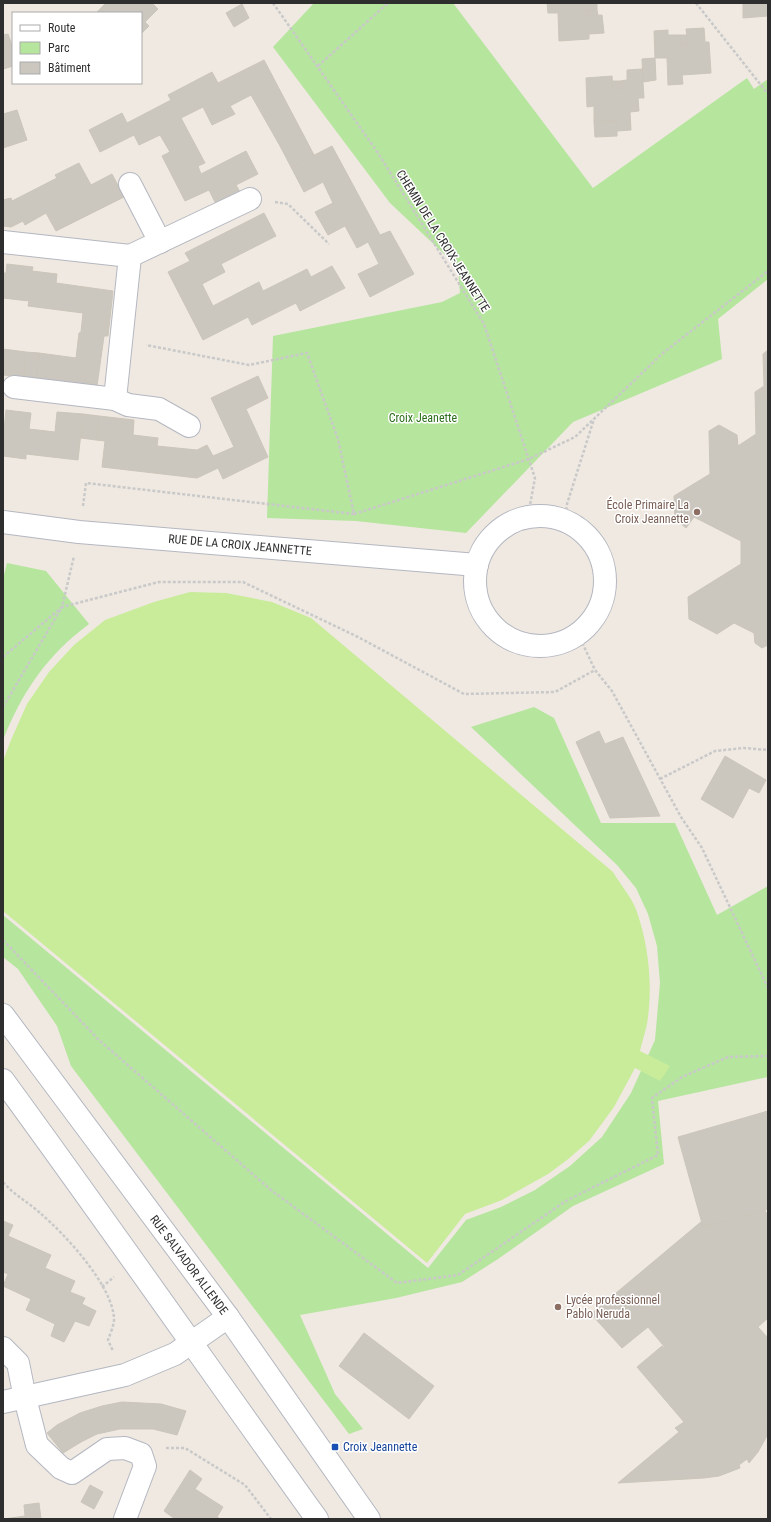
<svg xmlns="http://www.w3.org/2000/svg" width="771" height="1522" viewBox="0 0 771 1522" font-family="'Roboto Condensed',sans-serif">
	<rect width="100%" height="100%" fill="#efe9e1"/>
	<g fill="#b6e59e">
		<polygon points="314,3 453,3 593,188 747,78 754,89 768,79 768,279 718,319 722,359 573,422 466,533 356,521 267,518 273,336 442,302 460,293 458,267 390,203 273,47"/>
		<path d="M7,563L46,571L89,624C47,655 22,692 3,740V579Z"/>
		<polygon points="534,707 554,718 601,823 675,823 717,915 768,886 768,1077 658,1101 664,1164 573,1206 498,1259 462,1282 396,1298 300,1315 335,1394 363,1429 349,1434 71,1066 57,1026 18,969 3,957 3,915 428,1268 466,1220 501,1207 535,1190 570,1166 602,1137 631,1093 655,1040 660,983 657,946 648,914 636,888 617,865 471,727"/>
	</g>
	<path fill="#c9ec9a" d="M190,592L226,593L272,602L311,618L613,872C620,884 633,899 637,912C649,947 653,987 647,1024C645,1033 642,1042 640,1051L670,1066L660,1081L635,1068L614,1107L589,1141L567,1160L548,1174L502,1200L465,1214L427,1263L3,911V761L11,740L27,704L49,672L74,645L105,620L154,602Z"/>
	<g fill="#cbc7bf" stroke="#cbc5ba">
		<polygon points="106,3 152,3 158,9 145,22 149,26 141,34 141,13 96,13"/>
		<polygon points="547,3 597,3 597,10 588,10 587,16 602,15 604,33 589,34 589,39 559,41 558,13 548,13"/>
		<polygon points="746,3 768,3 768,16 743,18 743,4 747,4"/>
		<polygon points="242,4 249,18 234,27 226,13"/>
		<polygon points="588,10 597,10 598,15 587,16"/>
		<polygon points="704,28 705,42 709,42 711,73 682,75 683,84 668,85 667,58 655,58 654,31 668,30 668,35 680,35 681,45 688,44 686,29"/>
		<polygon points="3,31 4,35 8,34 13,48 13,66 3,69"/>
		<polygon points="680,35 687,35 688,44 681,45"/>
		<polygon points="655,58 656,80 643,82 642,59"/>
		<polygon points="264,60 303,134 280,146 251,95 230,106 235,114 212,125 203,107 181,118 205,163 198,166 201,174 246,151 258,174 236,185 240,192 216,204 209,190 185,201 162,156 170,152 160,135 139,145 134,135 100,152 89,130 122,113 127,123 171,100 168,95 212,72 218,83"/>
		<polygon points="642,69 644,98 638,98 639,111 630,112 631,130 617,131 617,121 594,122 594,106 587,107 586,78 612,76 613,90 621,90 620,81 627,80 627,70"/>
		<polygon points="612,81 620,81 621,90 613,90"/>
		<polygon points="17,110 27,140 3,148 3,114"/>
		<polygon points="617,121 617,136 595,137 594,122"/>
		<polygon points="303,134 314,155 291,167 280,146"/>
		<polygon points="332,146 380,235 390,231 414,274 370,297 358,274 379,264 368,242 357,248 345,226 328,235 315,212 333,203 323,182 304,192 291,167"/>
		<polygon points="79,163 91,185 112,174 124,197 56,231 46,213 25,225 23,221 11,227 3,226 3,200 11,198 12,201 57,178 55,175"/>
		<polygon points="264,213 276,236 221,264 225,272 202,284 213,306 259,282 263,291 307,269 311,277 332,266 345,288 300,311 296,303 252,325 248,317 203,340 168,272 190,261 185,253"/>
		<polygon points="7,264 33,267 32,271 57,274 56,283 113,291 108,336 104,336 97,386 36,379 39,353 76,358 79,333 81,332 83,313 28,306 29,301 3,298 3,273 6,273"/>
		<polygon points="3,349 26,352 24,377 3,375"/>
		<polygon points="768,350 768,645 762,648 755,643 754,633 734,623 717,634 689,619 688,597 741,564 741,541 694,517 686,528 675,519 674,496 710,474 709,431 719,425 737,435 738,446 756,434 755,392 764,386 763,354"/>
		<polygon points="26,352 39,353 36,379 24,377"/>
		<polygon points="258,376 268,398 246,409 268,457 223,479 218,468 197,478 102,467 105,441 96,440 99,416 134,420 133,435 158,438 157,446 197,450 207,445 213,456 234,447 211,398"/>
		<polygon points="6,410 31,413 29,429 55,432 57,412 83,414 78,460 26,454 26,459 3,456 3,430 4,430"/>
		<polygon points="83,414 99,416 96,440 81,438"/>
		<polygon points="599,731 605,744 623,737 660,816 610,818 576,742"/>
		<polygon points="725,756 766,780 759,793 749,788 733,818 701,799"/>
		<polygon points="768,1111 768,1209 703,1227 678,1137"/>
		<polygon points="765,1210 768,1217 768,1266 667,1350 648,1327 622,1348 591,1314 702,1221 703,1227"/>
		<polygon points="3,1221 13,1225 8,1236 51,1255 45,1268 75,1281 70,1292 85,1298 82,1304 96,1311 89,1326 75,1321 64,1342 51,1336 55,1324 26,1310 31,1299 3,1286 8,1274 3,1272"/>
		<polygon points="768,1266 768,1318 758,1327 768,1338 768,1421 766,1423 768,1425 768,1434 758,1452 749,1463 747,1459 739,1465 740,1468 719,1476 704,1478 618,1483 679,1432 675,1428 684,1422 637,1367 662,1346 667,1350"/>
		<polygon points="364,1333 434,1386 409,1419 339,1366"/>
		<polygon points="122,1402 161,1404 186,1411 177,1435 153,1429 120,1429 97,1434 81,1442 63,1453 47,1433 57,1425 80,1413 102,1406"/>
		<polygon points="190,1470 202,1479 195,1489 223,1507 217,1517 220,1519 175,1519 164,1511"/>
		<polygon points="90,1485 103,1492 94,1509 81,1502"/>
		<polygon points="39,1503 41,1519 4,1519 25,1516 24,1505"/>
	</g>
	<g fill="none" stroke-linecap="round" stroke-linejoin="round">
		<g stroke="#b4b7c1" stroke-width="24">
			<g id="minor">
				<polyline points="130,184 160,242"/>
				<polyline points="3,242 130,256 115,399 128,405 159,409 189,426"/>
				<polyline points="130,256 250,199"/>
				<polyline points="14,387 115,399"/>
				<circle cx="540" cy="581" r="65"/>
				<polyline points="3,522 79,532 477,565"/>
				<polyline points="3,1348 18,1363 25,1398 37,1445 61,1468 72,1473 107,1449 125,1448 141,1454 145,1466 125,1519"/>
				<polyline points="3,1402 125,1375 175,1354 228,1317"/>
			</g>
		</g>
		<g stroke="#b4b7c1" stroke-width="24">
			<g id="tertiary">
				<polyline points="3,1015 228,1317 369,1519"/>
				<path d="M3,1080C109,1225 212,1373 317,1519"/>
			</g>
		</g>
		<g stroke="#c9c9c9" stroke-width="2.5" stroke-dasharray="3 2" stroke-linecap="butt">
			<polyline points="273,3 378,153 484,324 535,478 528,516"/>
			<polyline points="696,3 768,94"/>
			<polyline points="318,66 388,3"/>
			<polyline points="275,202 288,204 329,244"/>
			<polyline points="83,506 86,483 354,514 338,439 307,353 249,365 146,345"/>
			<polyline points="354,514 529,459 575,437 663,353 768,271"/>
			<polyline points="565,520 567,504 594,419"/>
			<polyline points="578,634 595,670 612,691 681,817 702,848 768,988"/>
			<polyline points="3,657 62,607 74,556"/>
			<polyline points="3,707 62,607 159,582 243,582 358,637 464,694 555,692 595,670"/>
			<polyline points="660,779 715,751 744,748 768,750"/>
			<polyline points="3,940 99,1040 271,1190 397,1283 458,1275 566,1201 658,1155 652,1098 682,1077 728,1057 768,1056"/>
			<path d="M3,1182C14,1195 28,1202 40,1213C65,1234 113,1286 114,1319C114,1326 110,1334 108,1340L113,1351"/>
			<polyline points="102,1287 114,1277"/>
			<polyline points="166,1448 185,1448 245,1485 271,1519"/>
		</g>
		<use href="#minor" stroke="#fff" stroke-width="22"/>
		<use href="#tertiary" stroke="#fff" stroke-width="22"/>
	</g>
	<g fill="#8d6e63" stroke="#fff" stroke-width="1.5">
		<circle cx="697" cy="512" r="4"/>
		<circle cx="558" cy="1307" r="4"/>
	</g>
	<rect fill="#1a4fb4" stroke="#fff" stroke-width="1.5" x="331" y="1443" width="8" height="8" rx="2"/>
	<g text-anchor="middle" dominant-baseline="central" stroke-width="3" stroke-linejoin="round" paint-order="stroke">
		<g font-size="12" fill="#2e2e2e" stroke="#fff">
			<text transform="translate(443 241) rotate(58)">CHEMIN DE LA CROIX-JEANNETTE</text>
			<text transform="translate(240 545) rotate(5)">RUE DE LA CROIX JEANNETTE</text>
			<text transform="translate(189 1265) rotate(53)">RUE SALVADOR ALLENDE</text>
		</g>
		<g font-size="12" fill="#2c6e1b" stroke="#fff">
			<text x="423" y="418">Croix Jeanette</text>
		</g>
		<g font-size="12" fill="#785e54" stroke="#fff" text-anchor="end">
			<text x="689" y="505">École Primaire La<tspan x="689" dy="14">Croix Jeannette</tspan></text>
			<text x="566" y="1300" text-anchor="start">Lycée professionnel<tspan x="566" dy="14">Pablo Neruda</tspan></text>
		</g>
		<g font-size="12" fill="#164399" stroke="#fff" text-anchor="start">
			<text x="343" y="1447">Croix Jeannette</text>
		</g>
	</g>
	<rect width="771" height="1522" fill="none" stroke="#2e2e2e" stroke-width="8"/>
	<rect x="12" y="12" width="130" height="72" fill="#ffffff" stroke="#ababab"/>
	<rect x="20" y="25" width="20" height="6" fill="#ffffff" stroke="#ababab"/>
	<text x="48" y="32" font-size="12" fill="#2e2e2e">Route</text>
	<rect x="20" y="42" width="20" height="12" fill="#b6e59e" stroke="#ababab"/>
	<text x="48" y="52" font-size="12" fill="#2e2e2e">Parc</text>
	<rect x="20" y="62" width="20" height="12" fill="#cbc7bf" stroke="#ababab"/>
	<text x="48" y="72" font-size="12" fill="#2e2e2e">Bâtiment</text>
</svg>
